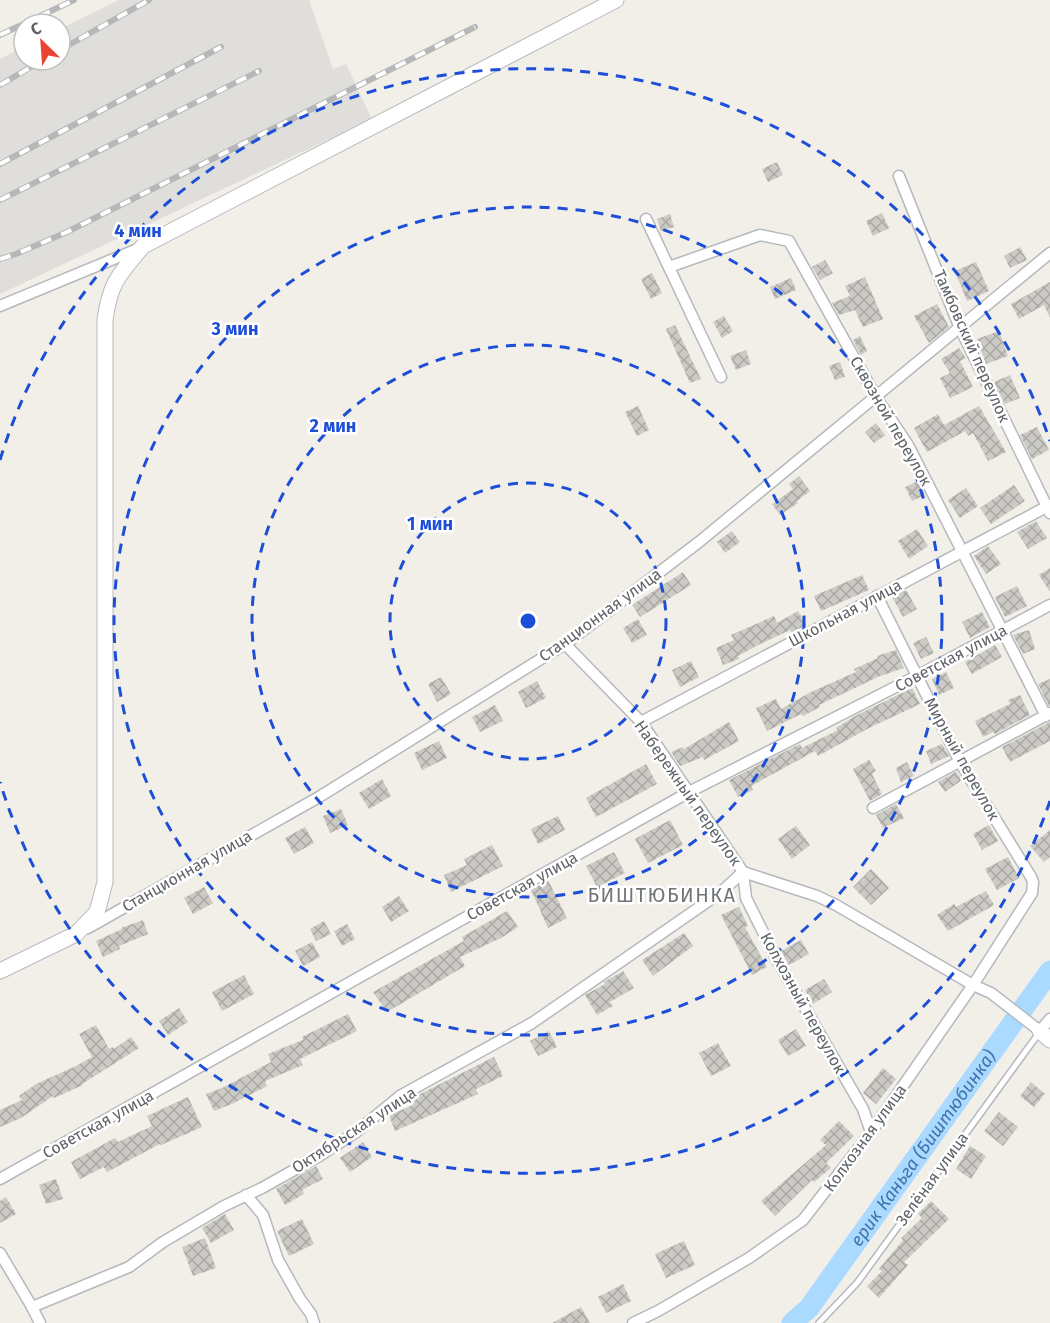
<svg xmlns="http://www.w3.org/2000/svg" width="1050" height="1323" viewBox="0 0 1050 1323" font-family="'Fira Sans',sans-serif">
	<defs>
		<pattern id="building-cross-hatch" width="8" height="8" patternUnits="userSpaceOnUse" patternTransform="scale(1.5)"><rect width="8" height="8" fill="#cccac5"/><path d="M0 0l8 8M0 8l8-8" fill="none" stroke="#a9a8a4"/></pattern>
	</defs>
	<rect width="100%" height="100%" fill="#f1efe8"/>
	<polygon fill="#e0deda" points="119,0 309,0 333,69 346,64 372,119 0,294 0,59 24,47 24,60 60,60 60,29"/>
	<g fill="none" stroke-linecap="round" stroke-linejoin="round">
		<path stroke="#aadaff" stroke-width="21" id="s1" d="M792,1323L809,1308L1050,971"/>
	</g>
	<g fill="url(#building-cross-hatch)">
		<polygon points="777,162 783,175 768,182 762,169"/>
		<polygon points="882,213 889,228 873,236 866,221"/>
		<polygon points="670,214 674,227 661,231 657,219"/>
		<polygon points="1020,247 1027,260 1010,268 1004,256"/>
		<polygon points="825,260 833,273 820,280 812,267"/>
		<polygon points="976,262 989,291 967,301 955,271"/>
		<polygon points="652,273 662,293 651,299 641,279"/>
		<polygon points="865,277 883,319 863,327 855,310 839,315 832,303 850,296 845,286"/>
		<polygon points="791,278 796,290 775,299 770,287"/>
		<polygon points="1050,282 1050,318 1044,305 1019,319 1011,304"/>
		<polygon points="937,304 949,327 929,343 914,316"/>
		<polygon points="724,316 733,331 722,338 713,322"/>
		<polygon points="675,325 701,379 690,383 666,329"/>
		<polygon points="999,331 1008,356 986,364 977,339"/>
		<polygon points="860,336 867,351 861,355 853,340"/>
		<polygon points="959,348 966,358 960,361 973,387 950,398 940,378 950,373 941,359"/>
		<polygon points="746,350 751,364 736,370 730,356"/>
		<polygon points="840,362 845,377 835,380 829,366"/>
		<polygon points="1010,375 1020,398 1005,404 994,382"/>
		<polygon points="638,406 649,430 637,436 625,412"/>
		<polygon points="979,406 1006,452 988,461 973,433 968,436 965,431 927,452 914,428 938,414 944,425"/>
		<polygon points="876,423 885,435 874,443 865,432"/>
		<polygon points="1037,427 1049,450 1032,459 1020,435"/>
		<polygon points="799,476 810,491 797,501 798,503 780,515 772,504 793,489 789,484"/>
		<polygon points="918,481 925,495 912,501 905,487"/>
		<polygon points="1014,485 1025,501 991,524 980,508"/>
		<polygon points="966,488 978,506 960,518 948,500"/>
		<polygon points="1036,521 1047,538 1028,549 1017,532"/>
		<polygon points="917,529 928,546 909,559 898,541"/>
		<polygon points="732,531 740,542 725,553 717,542"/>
		<polygon points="988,546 1001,564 986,574 974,556"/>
		<polygon points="1050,568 1050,592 1039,575"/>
		<polygon points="683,572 691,585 640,617 632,605"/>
		<polygon points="862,575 869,590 821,611 814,596"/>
		<polygon points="1017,586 1027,606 1005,617 995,597"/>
		<polygon points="906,590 917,609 903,617 892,597"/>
		<polygon points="798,611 806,625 792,633 790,630 758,645 738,656 739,659 723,665 716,648 734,640 731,635 774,616 777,623"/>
		<polygon points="982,612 990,627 970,638 962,622"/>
		<polygon points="638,619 647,635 632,643 623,628"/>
		<polygon points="1029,630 1035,649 1023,654 1013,635"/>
		<polygon points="926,637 934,653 921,659 913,643"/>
		<polygon points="995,645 1002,657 972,674 965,662"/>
		<polygon points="896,650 904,668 880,676 819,705 820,707 803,716 801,714 767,731 756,708 776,699 781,709 811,692 856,672 854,669 878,658 877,656"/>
		<polygon points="691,661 699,677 680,687 672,670"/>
		<polygon points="946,672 954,688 939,695 932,679"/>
		<polygon points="441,677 451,694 437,702 428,684"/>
		<polygon points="1050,679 1050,706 1049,706 1038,684"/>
		<polygon points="537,681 546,698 526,708 518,692"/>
		<polygon points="912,688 920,704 869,728 818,756 815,751 751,786 753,790 738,797 729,780 800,744 802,748 838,730 836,728 855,716"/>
		<polygon points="1020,695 1030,715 995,734 993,732 983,737 975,721 1010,704 1008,700"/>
		<polygon points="495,705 503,721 480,732 472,717"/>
		<polygon points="729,722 739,741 704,760 703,757 680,766 671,752 683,747 684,749"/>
		<polygon points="1050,722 1050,741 1010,762 1002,747"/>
		<polygon points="439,741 447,758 422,770 414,753"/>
		<polygon points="942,744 949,756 931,764 926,751"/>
		<polygon points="869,760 876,771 872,774 882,794 870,801 853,769"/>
		<polygon points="907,762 914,776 901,782 896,768"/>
		<polygon points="646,764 657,784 596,817 586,798"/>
		<polygon points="956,772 962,780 945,792 938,782"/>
		<polygon points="382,779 391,796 369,809 359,793"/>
		<polygon points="896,804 904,818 883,828 876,815"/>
		<polygon points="341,809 348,825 330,833 323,816"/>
		<polygon points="558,816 565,830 538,844 531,829"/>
		<polygon points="670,820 683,845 648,863 635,839"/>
		<polygon points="989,825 998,841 982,850 973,834"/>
		<polygon points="796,826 810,845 792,859 778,839"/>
		<polygon points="305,827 314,843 294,854 285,838"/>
		<polygon points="1050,830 1050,857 1044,862 1030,846"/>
		<polygon points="492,845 503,866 451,892 444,875 467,865 464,859"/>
		<polygon points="614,852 625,873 597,887 586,866"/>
		<polygon points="1008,857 1019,878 997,890 985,869"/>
		<polygon points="871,869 889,888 871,905 853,887"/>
		<polygon points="548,880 567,918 548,928 531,890"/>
		<polygon points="204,887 213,903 193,914 184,898"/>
		<polygon points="986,891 994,905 948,931 937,915 954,904 956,907"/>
		<polygon points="399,896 409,911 391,922 382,907"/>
		<polygon points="739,907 748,926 745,927 767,967 752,975 721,915"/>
		<polygon points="507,911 518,927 501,938 460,957 465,966 387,1012 373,992 464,941 462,937"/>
		<polygon points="143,920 148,934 119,946 120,949 103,957 96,941 122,929 121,928"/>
		<polygon points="324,921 331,934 316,941 310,929"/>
		<polygon points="347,924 355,939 342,946 334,931"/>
		<polygon points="684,933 693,946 653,976 642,960"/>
		<polygon points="801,940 809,954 789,965 781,951"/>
		<polygon points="312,942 320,957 303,966 295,951"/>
		<polygon points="623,971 634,988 610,1002 613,1006 597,1015 585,995 605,984 604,982"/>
		<polygon points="244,975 254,994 222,1011 212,992"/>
		<polygon points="824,979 832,992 813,1004 805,990"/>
		<polygon points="179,1008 188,1022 168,1035 159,1021"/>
		<polygon points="348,1014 357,1031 300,1059 303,1065 265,1081 267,1086 234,1103 214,1111 206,1094 222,1088 271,1062 268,1054 303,1040 302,1037"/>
		<polygon points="96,1025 109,1049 113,1047 114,1049 131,1037 139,1048 82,1084 83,1085 54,1098 53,1096 21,1118 0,1127 0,1110 22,1100 19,1096 36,1084 74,1067 92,1057 79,1034"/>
		<polygon points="796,1029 806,1046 788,1056 778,1040"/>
		<polygon points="549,1031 557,1047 538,1056 530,1041"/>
		<polygon points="718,1043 731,1066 711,1076 699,1053"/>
		<polygon points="494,1057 503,1076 476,1089 478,1094 395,1131 389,1115 411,1106 408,1100"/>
		<polygon points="883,1068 896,1079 876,1104 863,1093"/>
		<polygon points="1031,1082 1045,1094 1034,1107 1020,1096"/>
		<polygon points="188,1097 202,1127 161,1145 160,1144 107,1172 104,1167 80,1179 71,1162 115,1138 118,1142 152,1126 147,1116"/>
		<polygon points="999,1112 1018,1127 1003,1146 984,1131"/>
		<polygon points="839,1121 854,1136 826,1163 831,1168 814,1182 812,1180 775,1216 761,1201 826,1145 820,1140"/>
		<polygon points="363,1142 372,1157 350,1172 340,1158"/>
		<polygon points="970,1146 986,1156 971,1179 956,1169"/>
		<polygon points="316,1166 323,1179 302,1190 304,1194 285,1205 276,1189"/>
		<polygon points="56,1179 63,1199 46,1204 39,1185"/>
		<polygon points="6,1197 16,1214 0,1223 0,1201"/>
		<polygon points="931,1201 949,1219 904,1262 908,1265 879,1298 867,1286 882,1271 879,1269 903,1240 901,1238 922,1218 918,1214"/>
		<polygon points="225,1214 234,1230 211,1243 202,1228"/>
		<polygon points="302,1219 314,1244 289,1256 277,1231"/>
		<polygon points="205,1238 216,1268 193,1276 182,1247"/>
		<polygon points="684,1241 695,1265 666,1278 655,1254"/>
		<polygon points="623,1284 631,1301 606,1313 598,1297"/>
		<polygon points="581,1307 590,1323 552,1323"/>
	</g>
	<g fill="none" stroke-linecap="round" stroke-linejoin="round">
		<g stroke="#b5b8bc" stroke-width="8">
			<polyline id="lane" points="819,1323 857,1283 1039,1033"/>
		</g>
		<g stroke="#b5b8bc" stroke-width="13">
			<g id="street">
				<polyline points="899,176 959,326 1050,513"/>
				<polyline points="646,219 721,377"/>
				<polyline points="669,267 760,235 789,241 876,397 908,445 1046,716"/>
				<polyline points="0,306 140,248"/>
				<polyline points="565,644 641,722 743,872 817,896 836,905 973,985 991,993 1040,1031 1050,1019"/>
				<polyline points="641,722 1050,505"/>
				<polyline points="873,808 1050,713"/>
				<polyline points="743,872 746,898 776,958 863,1109 871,1132"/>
				<polyline points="88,928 319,797 565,644 699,542 1050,253"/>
				<polyline points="0,1179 689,792 917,676 1050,605"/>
				<polyline points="246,1195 263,1215 278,1260 300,1299 311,1314 314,1323"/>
				<polyline points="0,1253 32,1307 129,1267 163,1242 224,1206 262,1188 319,1156 356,1132 400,1096 532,1023 720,893 743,872"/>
				<polyline points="32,1307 40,1323"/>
				<polyline points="633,1323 658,1311 749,1258 803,1220 871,1132 973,985 1032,893 1033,882 1031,877 960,762 877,596"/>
			</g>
		</g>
		<g stroke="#b6babf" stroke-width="17">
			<g id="secondary">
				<path d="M0,971L76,934L97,912L105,882V320C110,282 119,275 143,246L616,0"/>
				<polyline points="1040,1031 1050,1040"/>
			</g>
		</g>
		<use href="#lane" stroke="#fff" stroke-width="5"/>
		<use href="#street" stroke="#fff" stroke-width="10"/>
		<use href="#secondary" stroke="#fff" stroke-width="15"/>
		<g stroke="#b6b7b8" stroke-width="6">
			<g id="rail">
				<polyline points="0,35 74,0"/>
				<polyline points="60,50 149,0"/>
				<polyline points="0,85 43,60"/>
				<polyline points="0,164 221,47"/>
				<polyline points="0,200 259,71"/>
				<polyline points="0,259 16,254 67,232 475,27"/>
			</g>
		</g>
		<use href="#rail" stroke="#fff" stroke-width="4" stroke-dasharray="11" stroke-linecap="butt"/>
	</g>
	<g fill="none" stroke="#1d4ed8" stroke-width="3" stroke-dasharray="10 8">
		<circle cx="528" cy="621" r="138"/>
		<circle cx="528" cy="621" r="276"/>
		<circle cx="528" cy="621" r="414"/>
		<path d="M1050 801A552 552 0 0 1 0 782M0 460A552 552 0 0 1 1050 441"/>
	</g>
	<g text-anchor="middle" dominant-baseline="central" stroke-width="5" stroke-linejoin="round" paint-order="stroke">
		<g font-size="16" fill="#5f6368" stroke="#fff">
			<text transform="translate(972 346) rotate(66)">Тамбовский переулок</text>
			<text transform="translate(891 421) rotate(60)">Сквозной переулок</text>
			<text transform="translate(845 613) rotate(-28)">Школьная улица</text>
			<text transform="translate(600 615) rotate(-36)">Станционная улица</text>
			<text transform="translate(951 658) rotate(-28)">Советская улица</text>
			<text transform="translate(962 759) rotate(61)">Мирный переулок</text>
			<text transform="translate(688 793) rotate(55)">Набережный переулок</text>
			<text transform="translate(187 871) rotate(-30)">Станционная улица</text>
			<text transform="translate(522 886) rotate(-29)">Советская улица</text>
			<text transform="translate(803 1003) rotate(61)">Колхозный переулок</text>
			<text transform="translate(98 1124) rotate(-29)">Советская улица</text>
			<text transform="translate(354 1130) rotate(-33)">Октябрьская улица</text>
			<text transform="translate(865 1138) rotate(-54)">Колхозная улица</text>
			<text transform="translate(932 1179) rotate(-54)">Зелёная улица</text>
		</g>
		<g font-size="18" font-style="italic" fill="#4174aa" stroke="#fff">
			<text stroke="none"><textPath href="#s1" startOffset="219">ерик Каньга (Биштюбинка)</textPath></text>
		</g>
		<g font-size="20" letter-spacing="1.5" fill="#70757a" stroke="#fff">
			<text x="662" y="895">БИШТЮБИНКА</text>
		</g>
	</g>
	<circle cx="528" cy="621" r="9" fill="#1d4ed8" stroke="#fff" stroke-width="3"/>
	<g font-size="18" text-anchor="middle" font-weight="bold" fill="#1d4ed8" stroke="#fff" stroke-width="5" stroke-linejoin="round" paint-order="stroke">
		<text x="138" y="237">4 мин</text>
		<text x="235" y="335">3 мин</text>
		<text x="333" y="432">2 мин</text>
		<text x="430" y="530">1 мин</text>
	</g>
	<g transform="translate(42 42) rotate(335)"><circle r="28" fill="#ffffff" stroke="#bfc1c3" stroke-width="1.5"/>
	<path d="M0-4.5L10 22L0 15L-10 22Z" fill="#ea4335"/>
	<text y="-9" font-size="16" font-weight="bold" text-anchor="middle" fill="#5f6368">С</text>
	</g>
</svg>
